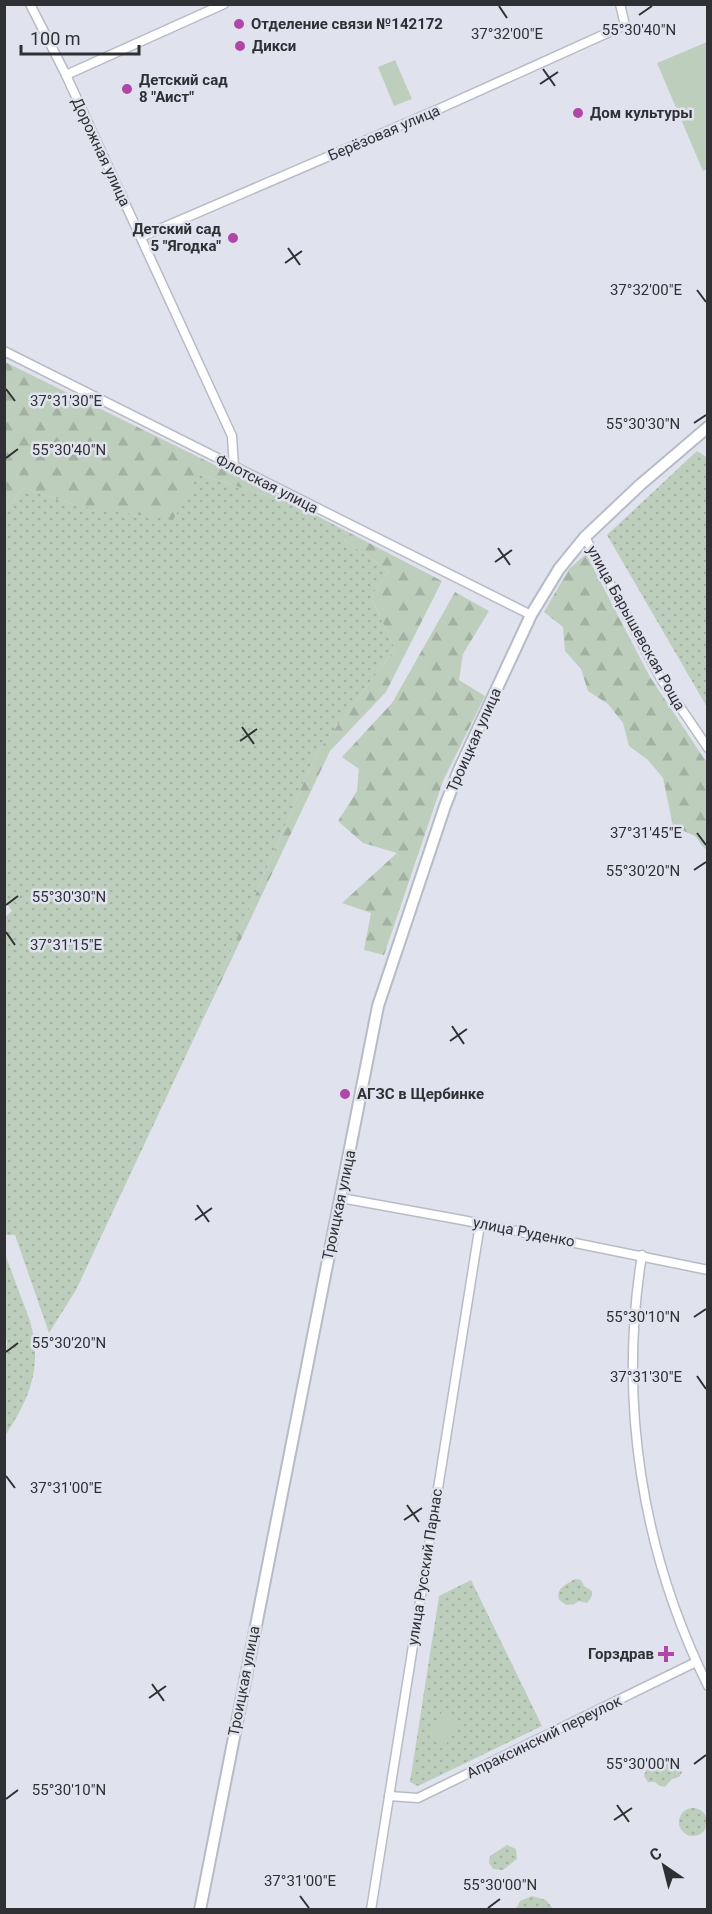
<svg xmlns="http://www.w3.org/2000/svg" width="712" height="1914" viewBox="0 0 712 1914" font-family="Roboto,sans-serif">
	<defs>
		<pattern id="grass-dots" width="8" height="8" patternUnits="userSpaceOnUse" patternTransform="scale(1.5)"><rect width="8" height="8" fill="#bdcebd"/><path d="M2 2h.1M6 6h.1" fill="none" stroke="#a3b1a3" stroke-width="1.8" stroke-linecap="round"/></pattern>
		<pattern id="forest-firs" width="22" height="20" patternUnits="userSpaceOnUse" patternTransform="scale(1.5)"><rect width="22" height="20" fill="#bdcebd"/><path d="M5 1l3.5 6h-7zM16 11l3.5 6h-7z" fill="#a3b1a3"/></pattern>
	</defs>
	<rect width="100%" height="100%" fill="#e0e3ee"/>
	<g fill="url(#grass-dots)">
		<polygon points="697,451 708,458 707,707 607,535"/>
		<polygon points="199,474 300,507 346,531 344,540 389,571 371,597 395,649 316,754 189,1049 76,1290 49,1333 15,1235 5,1235 4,918 12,911 5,901 4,520 7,508 24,488 78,506"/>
		<path d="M5,1254L30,1321C43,1367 30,1398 5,1436L4,1368L7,1343L4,1324Z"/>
		<path d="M575,1579L581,1580L584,1586L592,1591V1596L587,1603L578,1601L575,1604L566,1605L559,1600C556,1587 566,1585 575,1579Z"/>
		<polygon points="471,1580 542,1726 418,1786 410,1782 439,1596"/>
		<path d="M660,1758L666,1759L671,1765L679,1767L682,1772L679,1777L672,1779L665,1787L660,1786L655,1782H648L644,1776C645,1770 653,1760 660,1758Z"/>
		<circle cx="693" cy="1822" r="14"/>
		<polygon points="507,1845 516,1849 517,1859 503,1870 493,1869 489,1863 490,1856"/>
		<polygon points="532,1896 546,1900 553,1909 516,1909 520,1901"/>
	</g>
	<g fill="url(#forest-firs)">
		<polygon points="5,362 300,507 199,474 173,520 78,506 24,488 7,508 5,520"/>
		<polygon points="346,531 442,581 386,692 330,751 189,1049 316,754 395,649 371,597 389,571 344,540"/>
		<polygon points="586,554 650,677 707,763 707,851 695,836 673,826 663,778 648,760 629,746 623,723 608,704 588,691 581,669 565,651 563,627 544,612 569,569"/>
		<polygon points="455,592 489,611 463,654 459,680 485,696 443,781 384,955 364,950 371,913 342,903 397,853 363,843 338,821 357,791 359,769 342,757 392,703"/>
	</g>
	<g fill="#bdcebd">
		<polygon points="707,42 708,169 703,171 657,63"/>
		<polygon points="395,60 412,99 394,106 378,67"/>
		<polygon points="442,1711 458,1718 446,1745 429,1737"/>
	</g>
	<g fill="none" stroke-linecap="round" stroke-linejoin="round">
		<g stroke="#b7bbc5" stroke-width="11">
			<g id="minor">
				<polyline points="30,4 66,75 232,436 234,467"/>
				<polyline points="66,75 224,4"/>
				<polyline points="141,237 441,108 625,25 620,4"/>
				<polyline points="4,351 531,615"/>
				<polyline points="585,537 661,679 708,748"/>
				<polyline points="341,1198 462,1220 708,1270"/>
				<path d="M642,1255C618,1402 642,1553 708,1686"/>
				<polyline points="389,1796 418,1798 696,1662"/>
				<polyline points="371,1910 480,1224"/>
			</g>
		</g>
		<g stroke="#b7bbc5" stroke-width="14">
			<polyline id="tertiary" points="200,1910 378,1006 445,806 459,770 531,615 559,569 585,537 640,485 708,427"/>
		</g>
		<use href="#minor" stroke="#fff" stroke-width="8"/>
		<use href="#tertiary" stroke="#fff" stroke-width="10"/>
	</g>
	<path fill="none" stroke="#2f3034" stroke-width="2" d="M499,6L507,18M639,15L652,6M543,69L555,86M540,84L558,72M288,248L300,265M285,263L302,251M697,290L706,302M6,389L15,401M694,423L706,415M6,458L18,449M498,548L510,565M495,562L512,550M242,727L254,744M240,741L257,729M697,833L706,845M694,870L706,862M6,905L18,896M6,932L15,945M452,1026L464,1044M450,1041L467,1029M197,1205L209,1222M195,1220L212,1208M694,1317L706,1309M6,1352L18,1343M697,1376L706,1389M6,1476L15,1488M407,1505L419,1522M404,1520L422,1508M152,1684L164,1701M149,1698L166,1686M694,1764L706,1755M6,1799L18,1790M617,1805L629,1822M614,1820L632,1808M300,1896L309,1908M488,1908L500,1899"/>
	<g fill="#af46a8" stroke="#e0e3ee" stroke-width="2">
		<circle cx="239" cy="24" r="6"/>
		<circle cx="240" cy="46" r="6"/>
		<circle cx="127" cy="89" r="6"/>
		<circle cx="578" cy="113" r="6"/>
		<circle cx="233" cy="238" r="6"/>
		<circle cx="345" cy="1094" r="6"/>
		<path d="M663 1645h6v6h6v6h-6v6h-6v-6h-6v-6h6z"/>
	</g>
	<g text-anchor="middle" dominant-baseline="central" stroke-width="5" stroke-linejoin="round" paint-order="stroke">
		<g font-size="15" font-weight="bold" fill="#2f3034" stroke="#e0e3ee" text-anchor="start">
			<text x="251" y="24">Отделение связи №142172</text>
			<text x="252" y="46">Дикси</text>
			<text x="139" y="80">Детский сад<tspan x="139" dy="17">8 "Аист"</tspan></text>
			<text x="590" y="113">Дом культуры</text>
			<text x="221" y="229" text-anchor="end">Детский сад<tspan x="221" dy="17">5 "Ягодка"</tspan></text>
			<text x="357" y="1094">АГЗС в Щербинке</text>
			<text x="654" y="1654" text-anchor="end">Горздрав</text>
		</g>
		<g font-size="15" fill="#2f3034" stroke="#e0e3ee">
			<text transform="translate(384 133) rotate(-23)">Берёзовая улица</text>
			<text transform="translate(101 152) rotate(65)">Дорожная улица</text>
			<text transform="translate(267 484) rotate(27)">Флотская улица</text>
			<text transform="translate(636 628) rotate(61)">улица Барышевская Роща</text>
			<text transform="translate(474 740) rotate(-66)">Троицкая улица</text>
			<text transform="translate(339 1205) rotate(-78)">Троицкая улица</text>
			<text transform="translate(524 1232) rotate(11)">улица Руденко</text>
			<text transform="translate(425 1567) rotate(-81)">улица Русский Парнас</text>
			<text transform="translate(244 1681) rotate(-79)">Троицкая улица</text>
			<text transform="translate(544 1737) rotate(-26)">Апраксинский переулок</text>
		</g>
	</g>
	<g font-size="15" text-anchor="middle" fill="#2f3034" stroke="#e0e3ee" stroke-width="5" stroke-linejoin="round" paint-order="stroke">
		<text x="639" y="35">55°30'40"N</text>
		<text x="507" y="39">37°32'00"E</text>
		<text x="646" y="295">37°32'00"E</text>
		<text x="66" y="406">37°31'30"E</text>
		<text x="643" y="429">55°30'30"N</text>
		<text x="69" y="455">55°30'40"N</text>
		<text x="646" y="838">37°31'45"E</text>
		<text x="643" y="876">55°30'20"N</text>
		<text x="69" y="902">55°30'30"N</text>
		<text x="66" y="950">37°31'15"E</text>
		<text x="643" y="1322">55°30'10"N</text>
		<text x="69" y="1348">55°30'20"N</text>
		<text x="646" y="1382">37°31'30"E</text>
		<text x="66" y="1493">37°31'00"E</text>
		<text x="643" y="1769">55°30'00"N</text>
		<text x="69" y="1795">55°30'10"N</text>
		<text x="300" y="1886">37°31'00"E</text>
		<text x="500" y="1890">55°30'00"N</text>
	</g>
	<rect width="712" height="1914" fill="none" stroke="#2f3034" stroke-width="12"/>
	<g transform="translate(664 1866) rotate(325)" stroke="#e0e3ee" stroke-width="4.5" paint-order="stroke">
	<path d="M0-4.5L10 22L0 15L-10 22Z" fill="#2f3034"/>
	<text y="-9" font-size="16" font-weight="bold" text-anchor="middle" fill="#2f3034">С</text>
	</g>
	<path d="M21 45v9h118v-9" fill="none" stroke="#2f3034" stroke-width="3"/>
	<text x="30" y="45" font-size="18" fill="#2f3034" stroke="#e0e3ee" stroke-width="4.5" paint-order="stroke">100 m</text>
</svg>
